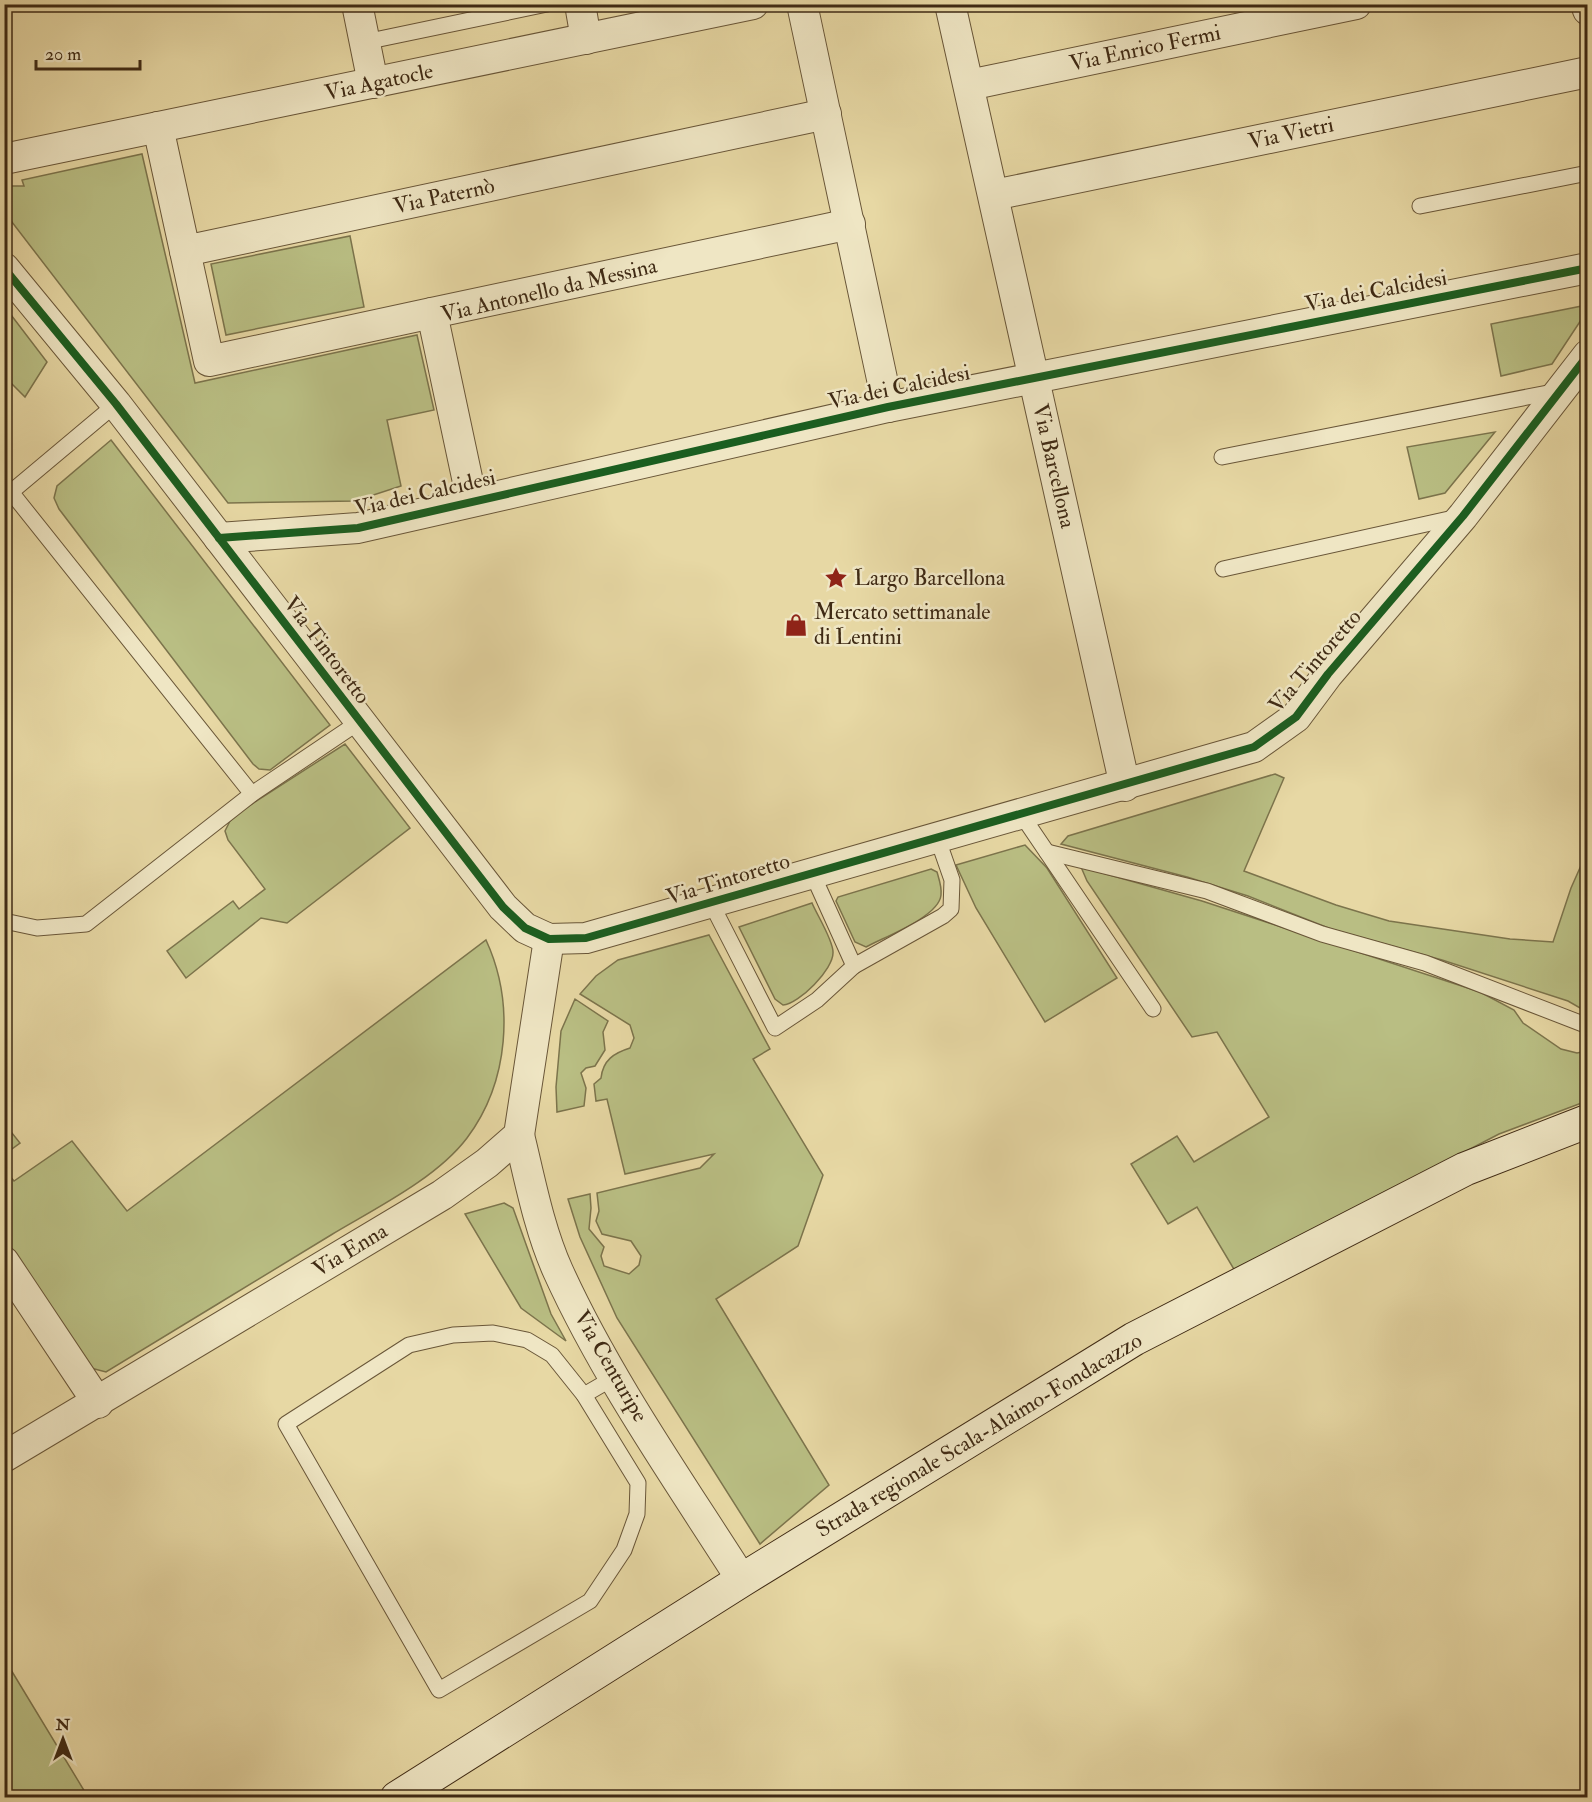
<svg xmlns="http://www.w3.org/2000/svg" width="1592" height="1802" viewBox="0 0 1592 1802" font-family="'IM FELL Double Pica',serif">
	<rect width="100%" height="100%" fill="#e7d8a4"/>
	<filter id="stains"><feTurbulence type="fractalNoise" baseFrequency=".00333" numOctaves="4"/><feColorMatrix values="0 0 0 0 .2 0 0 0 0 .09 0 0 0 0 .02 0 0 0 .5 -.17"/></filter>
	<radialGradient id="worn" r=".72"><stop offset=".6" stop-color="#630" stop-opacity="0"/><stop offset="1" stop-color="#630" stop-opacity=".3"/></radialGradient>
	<g fill="#b9be83" stroke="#7c744c" stroke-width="1.5">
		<polygon points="142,154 195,383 417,335 434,410 387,420 401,486 355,501 228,503 5,213 5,190 10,186 24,186 22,180"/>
		<polygon points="350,236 364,307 226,335 211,264"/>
		<polygon points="1587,305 1587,311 1552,364 1501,376 1491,324"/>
		<polygon points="5,307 47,362 25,397 5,377"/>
		<polygon points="1495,432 1445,493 1419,499 1407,447"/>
		<polygon points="111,440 330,725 270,770 259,769 253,764 59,509 54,498 57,486"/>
		<polygon points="345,744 410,828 287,923 261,918 186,978 167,951 233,901 239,909 265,889 228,840 225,831 230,821 244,809"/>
		<polygon points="1275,774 1284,778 1244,871 1336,905 1389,921 1510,939 1553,942 1571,888 1587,852 1587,1012 1568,1001 1442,960 1331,929 1248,896 1187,877 1061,844 1068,836"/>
		<polygon points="1025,845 1047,868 1117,978 1045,1022 976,908 956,865"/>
		<polygon points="1081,867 1202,901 1480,992 1514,1010 1523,1023 1561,1049 1577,1053 1587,1051 1587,1101 1499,1134 1235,1271 1197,1207 1168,1224 1131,1164 1177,1136 1194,1162 1269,1117 1217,1032 1192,1037 1087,881"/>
		<path d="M931,869L937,872C939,879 942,887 941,895C939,917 884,937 866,947L855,942L836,901L838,897Z"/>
		<path d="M812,903C817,915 833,940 833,952C834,969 799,1004 783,1005L775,999L739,927Z"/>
		<path d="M709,935L770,1049L753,1059L823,1175L798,1246L716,1299L829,1485L760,1544L617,1318L580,1237L568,1199L590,1194L591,1208L589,1229L604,1247L601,1256L604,1266L629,1274L639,1265L641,1256L631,1241L602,1234L596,1221L599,1211L597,1193L700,1168L714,1154L625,1174L607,1099L596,1101L594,1084L601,1078C603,1060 614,1053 630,1048L634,1038L630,1025L580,994L596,976L618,960Z"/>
		<path d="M486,940C515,1003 509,1082 467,1138C436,1179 374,1209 331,1235C256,1281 181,1326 106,1372L87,1367L5,1241L4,1169L14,1181L72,1141L127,1211Z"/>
		<polygon points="575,999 608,1021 603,1032 605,1050 595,1066 586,1068 581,1073 586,1088 584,1106 557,1112 556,1087 561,1031"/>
		<polygon points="4,1123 20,1143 5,1154 4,1154"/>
		<polygon points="504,1203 513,1208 551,1314 566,1341 521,1308 465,1214"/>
		<polygon points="5,1660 88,1797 5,1797"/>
	</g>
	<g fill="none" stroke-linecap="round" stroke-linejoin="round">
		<g stroke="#695638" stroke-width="17">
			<g id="lane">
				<polyline points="365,42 547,4"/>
				<polyline points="1420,206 1588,173"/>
				<polyline points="1222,457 1558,391"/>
				<polyline points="11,492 252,794"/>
				<polyline points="4,498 116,404"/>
				<polyline points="1223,569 1458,517"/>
				<polyline points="1021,814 1153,1009"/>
				<polyline points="1047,852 1207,891 1322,934 1425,963 1588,1026"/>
				<polyline points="812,873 854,966 943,916 951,909 952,880 937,837"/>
				<polyline points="711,903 775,1028 817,1000 854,966"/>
				<polyline points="4,921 37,928 86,924 252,794 359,722"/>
				<polygon points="493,1333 527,1340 552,1355 584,1395 638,1483 637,1514 624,1550 590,1601 439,1690 286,1424 409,1345 453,1335"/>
				<polyline points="584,1395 615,1377"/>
			</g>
		</g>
		<g stroke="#695638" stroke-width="32">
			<g id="street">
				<polyline points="357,4 373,83"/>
				<polyline points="580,4 586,39"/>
				<polyline points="802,4 888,407"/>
				<polyline points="950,4 1125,786"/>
				<polyline points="1586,4 1588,10"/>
				<polyline points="969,85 1356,4"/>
				<polyline points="158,127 185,251 826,114"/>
				<polyline points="4,159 753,4"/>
				<polyline points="994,195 1588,72"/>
				<polyline points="185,251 209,361 432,313"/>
				<polyline points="4,268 116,404 503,907 525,928 549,939 586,938 1254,747 1296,717 1328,674 1463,516 1588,355"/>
				<polyline points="472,501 432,313 850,224"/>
				<polyline points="219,538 358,528 888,407 1588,268"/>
				<path d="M519,1135C530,1180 539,1229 558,1271C606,1377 679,1481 742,1580"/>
				<polyline points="4,1262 98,1403"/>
				<polyline points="4,1457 442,1195 487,1163 519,1135 549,939"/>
			</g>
		</g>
		<g stroke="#3f2a14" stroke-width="35">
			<polyline id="secondary" points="397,1798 742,1580 1134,1339 1465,1169 1588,1121"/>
		</g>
		<use href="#lane" stroke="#efe6c4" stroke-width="15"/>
		<use href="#street" stroke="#efe6c4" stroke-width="30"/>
		<use href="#secondary" stroke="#efe6c4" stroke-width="33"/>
		<g stroke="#efe6c4" stroke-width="11">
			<g id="cycleway">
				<polyline points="4,268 116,404 503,907 525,928 549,939 586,938 1254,747 1296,717 1328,674 1463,516 1588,355"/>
				<polyline points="219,538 358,528 888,407 1588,268"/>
			</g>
		</g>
		<use href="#cycleway" stroke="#1b5e20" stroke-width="8"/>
	</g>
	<defs>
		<g id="sight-bare" transform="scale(1.8)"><path d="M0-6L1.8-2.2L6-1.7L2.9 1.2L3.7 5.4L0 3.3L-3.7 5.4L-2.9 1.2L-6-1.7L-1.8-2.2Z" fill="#8f2418" stroke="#efe6c4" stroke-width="2.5" paint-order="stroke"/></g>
		<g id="shop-bare" transform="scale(1.8)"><path d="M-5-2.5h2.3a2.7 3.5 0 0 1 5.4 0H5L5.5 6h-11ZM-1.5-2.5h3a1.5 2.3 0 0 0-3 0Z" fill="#8f2418" stroke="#efe6c4" stroke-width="2.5" paint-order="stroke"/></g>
	</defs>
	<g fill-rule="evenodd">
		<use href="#sight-bare" x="836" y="578"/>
		<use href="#shop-bare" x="796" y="625"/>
	</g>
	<g text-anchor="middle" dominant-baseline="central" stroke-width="5" stroke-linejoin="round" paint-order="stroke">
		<g font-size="22" fill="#3f2a14" stroke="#efe6c4">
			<text transform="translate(1145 48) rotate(-12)">Via Enrico Fermi</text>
			<text transform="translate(379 82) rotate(-12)">Via Agatocle</text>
			<text transform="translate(1291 133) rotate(-12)">Via Vietri</text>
			<text transform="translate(444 196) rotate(-12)">Via Paternò</text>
			<text transform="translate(549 290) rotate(-13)">Via Antonello da Messina</text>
			<text transform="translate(1376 291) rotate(-11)">Via dei Calcidesi</text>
			<text transform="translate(899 387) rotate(-12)">Via dei Calcidesi</text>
			<text transform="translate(1054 466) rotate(77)">Via Barcellona</text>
			<text transform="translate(425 493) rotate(-13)">Via dei Calcidesi</text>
			<text transform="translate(327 650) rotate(53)">Via Tintoretto</text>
			<text transform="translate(1315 661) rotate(-49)">Via Tintoretto</text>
			<text transform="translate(728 879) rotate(-17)">Via Tintoretto</text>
			<text transform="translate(350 1250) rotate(-31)">Via Enna</text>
			<text transform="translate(611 1366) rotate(60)">Via Centuripe</text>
			<text transform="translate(979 1435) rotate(-31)">Strada regionale Scala-Alaimo-Fondacazzo</text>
		</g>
		<g font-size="22" fill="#3f2a14" stroke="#efe6c4" text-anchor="start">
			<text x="854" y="578">Largo Barcellona</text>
			<text x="814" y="612">Mercato settimanale<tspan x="814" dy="25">di Lentini</tspan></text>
		</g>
	</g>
	<rect width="1592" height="1802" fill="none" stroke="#e7d8a4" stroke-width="24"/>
	<rect x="6" y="6" width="1580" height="1790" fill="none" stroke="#3f2a14" stroke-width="3"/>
	<rect x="12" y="12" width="1568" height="1778" fill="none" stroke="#3f2a14" stroke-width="1.5"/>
	<g transform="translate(63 1739)" stroke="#efe6c4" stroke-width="4.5" paint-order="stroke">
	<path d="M0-4.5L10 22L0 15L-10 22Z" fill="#3f2a14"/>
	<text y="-9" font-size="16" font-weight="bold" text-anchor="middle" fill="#3f2a14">N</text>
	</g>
	<path d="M36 60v9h104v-9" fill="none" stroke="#3f2a14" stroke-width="3"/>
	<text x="45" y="60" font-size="18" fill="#3f2a14" stroke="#efe6c4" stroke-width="4.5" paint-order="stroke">20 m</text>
	<rect width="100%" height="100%" filter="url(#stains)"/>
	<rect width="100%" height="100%" fill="url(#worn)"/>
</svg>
